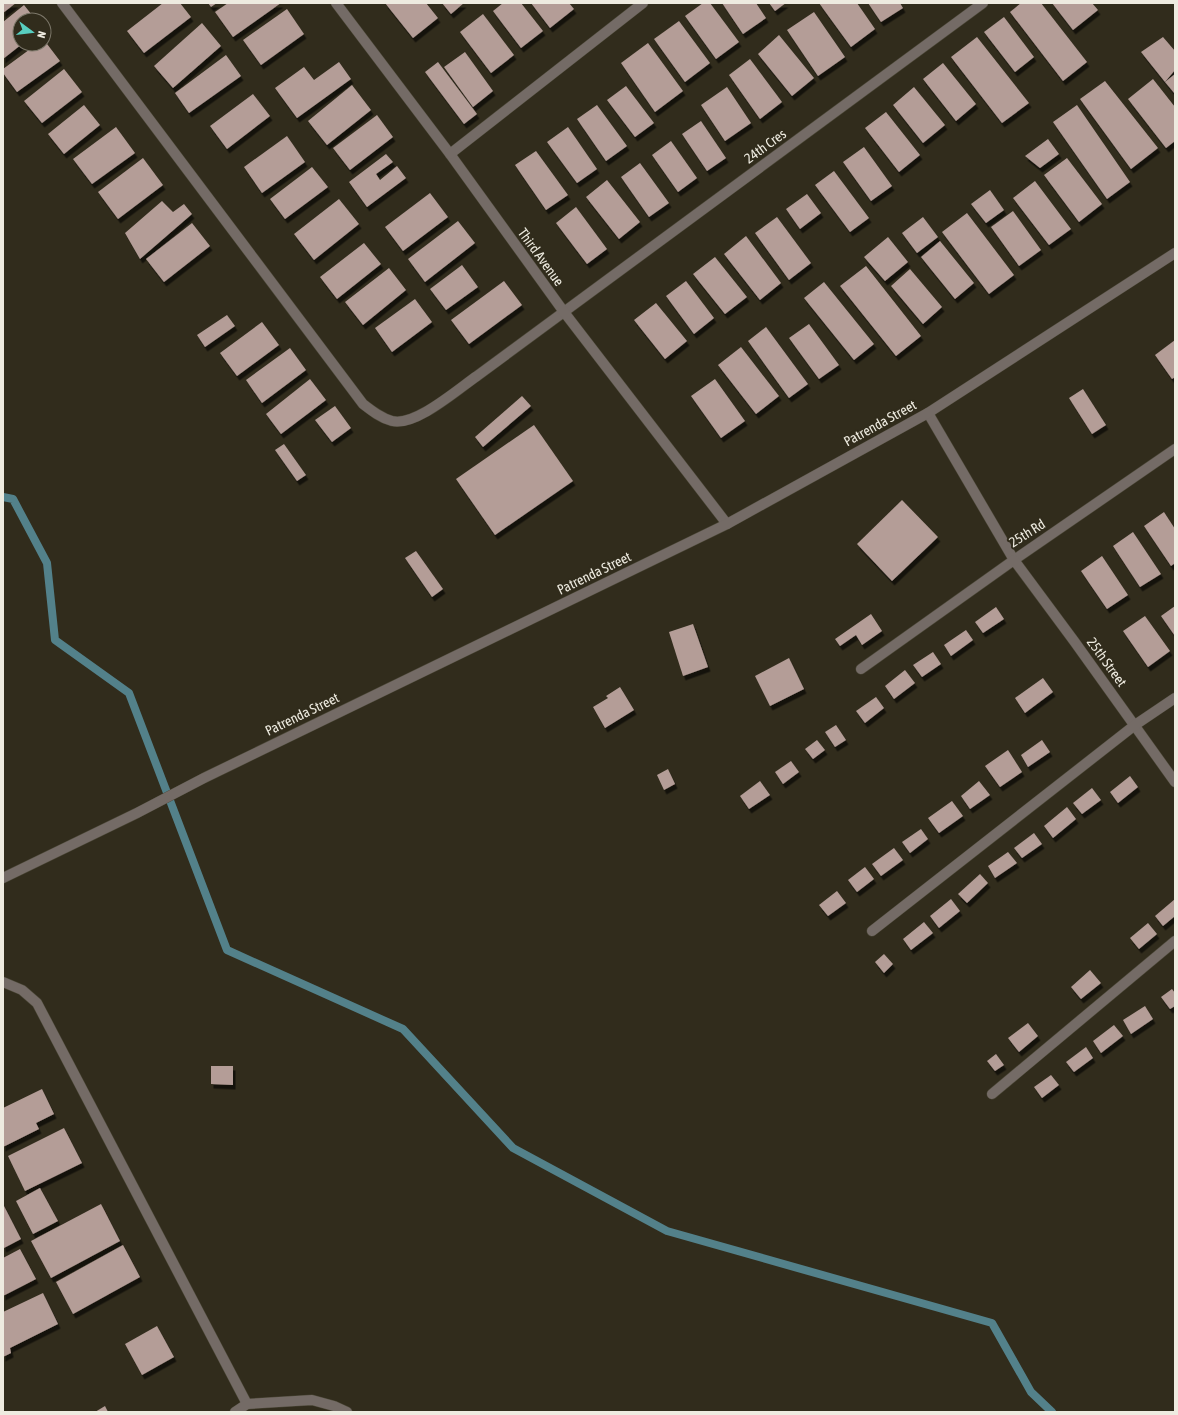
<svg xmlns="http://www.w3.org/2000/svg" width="1178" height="1415" viewBox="0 0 1178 1415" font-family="'Asap Condensed',sans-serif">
	<defs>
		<filter id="shadow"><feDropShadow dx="2.5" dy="4.5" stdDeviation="0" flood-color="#0009"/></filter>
	</defs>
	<rect width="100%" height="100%" fill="#312c1c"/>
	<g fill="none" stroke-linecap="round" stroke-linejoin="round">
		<polyline stroke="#53818a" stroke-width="8" points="3,497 13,499 47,563 55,640 129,693 227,950 403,1029 513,1148 667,1231 992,1323 1031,1392 1052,1412"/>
	</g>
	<g fill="#b49d97" filter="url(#shadow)">
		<polygon points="3,3 16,3 3,13"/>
		<polygon points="163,3 180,3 191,17 144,53 127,31"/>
		<polygon points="208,3 217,3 211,7"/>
		<polygon points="228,3 281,3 233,37 215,12"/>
		<polygon points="385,3 426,3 438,18 413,38"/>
		<polygon points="442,3 464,3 451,14"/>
		<polygon points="503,3 521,3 543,31 521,48 493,11"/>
		<polygon points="531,3 569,3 574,9 550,28"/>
		<polygon points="703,3 710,3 739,42 716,59 685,16"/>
		<polygon points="722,3 756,3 766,18 743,34"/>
		<polygon points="769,3 786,3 775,11"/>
		<polygon points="819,3 857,3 875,29 851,47"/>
		<polygon points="868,3 900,3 903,8 881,22"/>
		<polygon points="1021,3 1041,3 1087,62 1063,81 1010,12"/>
		<polygon points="1052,3 1092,3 1098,10 1073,30"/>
		<polygon points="24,5 36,20 20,20 20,44 22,44 3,59 3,22"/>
		<polygon points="287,9 304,34 261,65 243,40"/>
		<polygon points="814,12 845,57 818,76 787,30"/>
		<polygon points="483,14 514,55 491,73 460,32"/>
		<polygon points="1004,17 1034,57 1015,72 984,32"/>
		<polygon points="679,21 710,63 685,82 654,39"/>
		<polygon points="202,23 221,46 173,88 154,66"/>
		<polygon points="779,35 814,78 792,96 758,54"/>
		<polygon points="977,37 1029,103 1002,123 951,57"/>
		<polygon points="1163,37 1175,51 1175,70 1165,82 1141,52"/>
		<polygon points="44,40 60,61 17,92 3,73 3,69 37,44 44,44"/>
		<polygon points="648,43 683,91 655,112 621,63"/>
		<polygon points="465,52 493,91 473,107 444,67"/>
		<polygon points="226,55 241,76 189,113 175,93"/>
		<polygon points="750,59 782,102 760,119 729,75"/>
		<polygon points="339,62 351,79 297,118 275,88 304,67 314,80"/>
		<polygon points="438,62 477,114 464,124 425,72"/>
		<polygon points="943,63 976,104 956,121 923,79"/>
		<polygon points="64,69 82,92 42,123 24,101"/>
		<polygon points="1175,74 1175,94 1165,82"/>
		<polygon points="1153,79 1175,107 1175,141 1166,148 1128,99"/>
		<polygon points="1105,81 1158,148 1131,169 1080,99"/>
		<polygon points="352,85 371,110 327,145 308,121"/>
		<polygon points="626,86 654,123 635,137 607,100"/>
		<polygon points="727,87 751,123 725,141 701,105"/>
		<polygon points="914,87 945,125 923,143 893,105"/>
		<polygon points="253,94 270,116 227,149 210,126"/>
		<polygon points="84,105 100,125 64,154 48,134"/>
		<polygon points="597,105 627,146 606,161 577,119"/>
		<polygon points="1077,105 1130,182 1107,199 1053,122"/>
		<polygon points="886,112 920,155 899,172 865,128"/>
		<polygon points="377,115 393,137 350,170 333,148"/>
		<polygon points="701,121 726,158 707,171 682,134"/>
		<polygon points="116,127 135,153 92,184 73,159"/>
		<polygon points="568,127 597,169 577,183 547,142"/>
		<polygon points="287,136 305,162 262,193 244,167"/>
		<polygon points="1048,139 1059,154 1040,168 1025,156"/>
		<polygon points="671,141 697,178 678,192 652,155"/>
		<polygon points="864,147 892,186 871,201 843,162"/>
		<polygon points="536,151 568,195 546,210 515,165"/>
		<polygon points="386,154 393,162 376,174 380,180 397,166 406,178 367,207 349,182"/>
		<polygon points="143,158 163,185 118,219 98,192"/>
		<polygon points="1067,158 1102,204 1079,222 1044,175"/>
		<polygon points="640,163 669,203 649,217 621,177"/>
		<polygon points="312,167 328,187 285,219 270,199"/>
		<polygon points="834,171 869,218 850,232 815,185"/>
		<polygon points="607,180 640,222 619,239 586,197"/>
		<polygon points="1035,181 1071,229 1049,245 1013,198"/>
		<polygon points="990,190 1004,210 986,223 971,204"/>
		<polygon points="430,193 448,217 403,251 385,227"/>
		<polygon points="807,194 821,213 800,229 786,209"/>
		<polygon points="339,199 359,224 314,260 294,234"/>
		<polygon points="162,201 173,212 184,204 192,214 140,259 125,233"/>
		<polygon points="576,207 607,249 587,264 556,223"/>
		<polygon points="1013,211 1041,250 1019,266 991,227"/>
		<polygon points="967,213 1014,275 989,294 942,232"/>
		<polygon points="777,217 811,263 789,280 755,233"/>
		<polygon points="923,217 938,237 917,253 902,233"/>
		<polygon points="458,221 475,243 425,282 408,259"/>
		<polygon points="192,223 210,246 164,282 146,259"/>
		<polygon points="746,236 781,283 760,300 724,254"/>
		<polygon points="888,237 908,262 885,281 864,257"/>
		<polygon points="940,241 974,283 955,299 921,257"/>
		<polygon points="364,243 381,264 337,299 320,277"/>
		<polygon points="715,257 747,297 725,314 693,274"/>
		<polygon points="462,265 478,287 446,310 430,289"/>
		<polygon points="866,266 921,336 896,356 840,286"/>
		<polygon points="389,268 406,290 363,325 345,302"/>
		<polygon points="910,269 942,307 923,324 891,286"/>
		<polygon points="504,281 522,305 469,344 451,320"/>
		<polygon points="686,281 714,318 694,334 666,296"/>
		<polygon points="824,282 874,344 854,360 804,298"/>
		<polygon points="415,299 432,322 392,352 375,328"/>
		<polygon points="656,303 687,341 665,359 634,320"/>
		<polygon points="227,315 235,326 205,347 197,335"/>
		<polygon points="262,322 279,345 237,376 220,353"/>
		<polygon points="809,324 839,365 819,379 789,338"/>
		<polygon points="766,327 808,384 789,398 748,341"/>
		<polygon points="1175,340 1175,377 1172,379 1155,355"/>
		<polygon points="741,347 779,396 756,414 718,365"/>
		<polygon points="290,348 306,370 262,403 246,380"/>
		<polygon points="310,379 326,400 281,434 266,414"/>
		<polygon points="715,379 745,421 721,438 691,396"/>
		<polygon points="1083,389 1106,425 1092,434 1069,398"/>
		<polygon points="522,396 531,406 483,447 475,437"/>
		<polygon points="335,406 351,428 332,442 315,420"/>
		<polygon points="534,425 573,481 495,535 456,479"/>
		<polygon points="284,444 306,475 297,481 275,450"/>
		<polygon points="902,500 938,537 892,581 857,544"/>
		<polygon points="1164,512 1175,529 1175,563 1171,566 1144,526"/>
		<polygon points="1133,532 1161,574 1140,587 1113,546"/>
		<polygon points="416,551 443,589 432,597 405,558"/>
		<polygon points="1102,556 1128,595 1107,609 1081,571"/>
		<polygon points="1175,606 1175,636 1161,616"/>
		<polygon points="996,607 1004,619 983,633 975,622"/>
		<polygon points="871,614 882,631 862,645 856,635 840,646 835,639"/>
		<polygon points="1145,616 1170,651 1148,667 1123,631"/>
		<polygon points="693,624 708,667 683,676 669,632"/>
		<polygon points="966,630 973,640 951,656 944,645"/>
		<polygon points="933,652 941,664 922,677 913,665"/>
		<polygon points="789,658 804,689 770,706 755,676"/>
		<polygon points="905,670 915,683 894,699 885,686"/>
		<polygon points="1043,678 1053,692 1025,713 1015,698"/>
		<polygon points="620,687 634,710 605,728 593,707 608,698 606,696"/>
		<polygon points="876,697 884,708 865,723 856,711"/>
		<polygon points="836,725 846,740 835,747 825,732"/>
		<polygon points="817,740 825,750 813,759 805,749"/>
		<polygon points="1042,740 1050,752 1028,767 1021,755"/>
		<polygon points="1008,750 1022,772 1000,787 985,766"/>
		<polygon points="791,761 799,772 783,784 775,772"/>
		<polygon points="668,769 675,784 664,790 657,775"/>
		<polygon points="1130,776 1138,787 1118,803 1110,792"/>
		<polygon points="760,781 770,795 749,809 740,796"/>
		<polygon points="979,781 990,795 970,809 961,796"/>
		<polygon points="1092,788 1101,800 1082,814 1073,803"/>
		<polygon points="952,801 963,816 939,833 928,818"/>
		<polygon points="1067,807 1076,819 1053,838 1044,826"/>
		<polygon points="921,829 928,839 910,853 902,842"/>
		<polygon points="1034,833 1042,844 1022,858 1014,848"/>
		<polygon points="894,848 903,860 881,876 872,864"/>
		<polygon points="1008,852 1017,863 995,878 988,866"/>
		<polygon points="865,867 874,879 857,892 848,880"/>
		<polygon points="980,874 988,883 967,903 958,894"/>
		<polygon points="837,891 846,903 828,916 819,905"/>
		<polygon points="951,899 960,911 939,928 930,916"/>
		<polygon points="1175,899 1175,916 1163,926 1155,916"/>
		<polygon points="924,922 933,933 911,950 903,939"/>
		<polygon points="1148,923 1157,934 1139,949 1130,938"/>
		<polygon points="884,954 893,964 884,973 875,962"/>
		<polygon points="1090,970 1101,983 1081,999 1071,987"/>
		<polygon points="1172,989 1175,993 1175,1006 1170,1009 1161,997"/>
		<polygon points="1145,1006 1153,1019 1131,1034 1123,1020"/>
		<polygon points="1028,1023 1038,1036 1019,1052 1008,1038"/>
		<polygon points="1114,1025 1123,1036 1101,1053 1093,1041"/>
		<polygon points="1086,1047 1093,1058 1074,1072 1066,1062"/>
		<polygon points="996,1054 1004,1065 995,1071 987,1061"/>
		<polygon points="211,1066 233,1066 233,1085 211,1084"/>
		<polygon points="1051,1075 1059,1085 1042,1098 1034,1087"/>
		<polygon points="42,1089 54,1114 36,1123 39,1129 3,1147 3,1108"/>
		<polygon points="64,1128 82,1163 25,1191 8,1156"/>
		<polygon points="40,1188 58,1221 33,1234 16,1201"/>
		<polygon points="3,1204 21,1239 4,1248 3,1246"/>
		<polygon points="101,1204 120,1241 51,1278 31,1241"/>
		<polygon points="123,1245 140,1277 73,1314 56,1282"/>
		<polygon points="20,1249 36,1279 3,1296 3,1258"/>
		<polygon points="43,1293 58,1324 10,1348 11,1353 3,1357 3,1312"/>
		<polygon points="157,1326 174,1357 142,1375 125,1344"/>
		<polygon points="105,1406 108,1412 95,1412"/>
	</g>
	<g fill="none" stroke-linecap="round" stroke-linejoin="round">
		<g stroke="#4b4737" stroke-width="11">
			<g id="minor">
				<path d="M62,3L363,404C372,411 381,418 392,421C415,427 458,389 477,376L983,3"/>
				<polyline points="336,3 450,154 564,312 727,524"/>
				<polyline points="450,154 643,3"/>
				<polyline points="928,413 1014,560 1175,449"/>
				<polyline points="861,669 1014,560 1074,641 1175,782"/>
				<polyline points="3,878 137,813 204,778 727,524 928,413 1175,253"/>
				<polyline points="872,931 1135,725 1175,698"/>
				<polyline points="3,982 22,990 37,1003 247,1404"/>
				<polyline points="992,1094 1175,941"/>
				<polyline points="235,1412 247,1404 312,1400 334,1406 347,1412"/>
			</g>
		</g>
		<use href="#minor" stroke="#746b66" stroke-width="10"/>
	</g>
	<g text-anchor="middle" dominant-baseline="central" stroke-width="4" stroke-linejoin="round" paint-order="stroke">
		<g font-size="14" fill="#eeebe0" stroke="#312c1c">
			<text transform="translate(765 146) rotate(-36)">24th Cres</text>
			<text transform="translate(541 257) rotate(54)">Third Avenue</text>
			<text transform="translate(880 423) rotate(-29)">Patrenda Street</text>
			<text transform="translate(1027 533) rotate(-32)">25th Rd</text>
			<text transform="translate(594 573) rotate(-26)">Patrenda Street</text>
			<text transform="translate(1107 662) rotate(54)">25th Street</text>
			<text transform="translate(302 714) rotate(-26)">Patrenda Street</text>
		</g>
	</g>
	<rect width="1178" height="1415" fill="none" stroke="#eeebe0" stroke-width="8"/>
	<g transform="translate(32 32) rotate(105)"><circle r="19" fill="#312c1c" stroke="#7d786a"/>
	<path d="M0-3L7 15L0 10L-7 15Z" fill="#58cec0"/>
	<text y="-6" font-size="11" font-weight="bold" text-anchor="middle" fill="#eeebe0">N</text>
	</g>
</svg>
